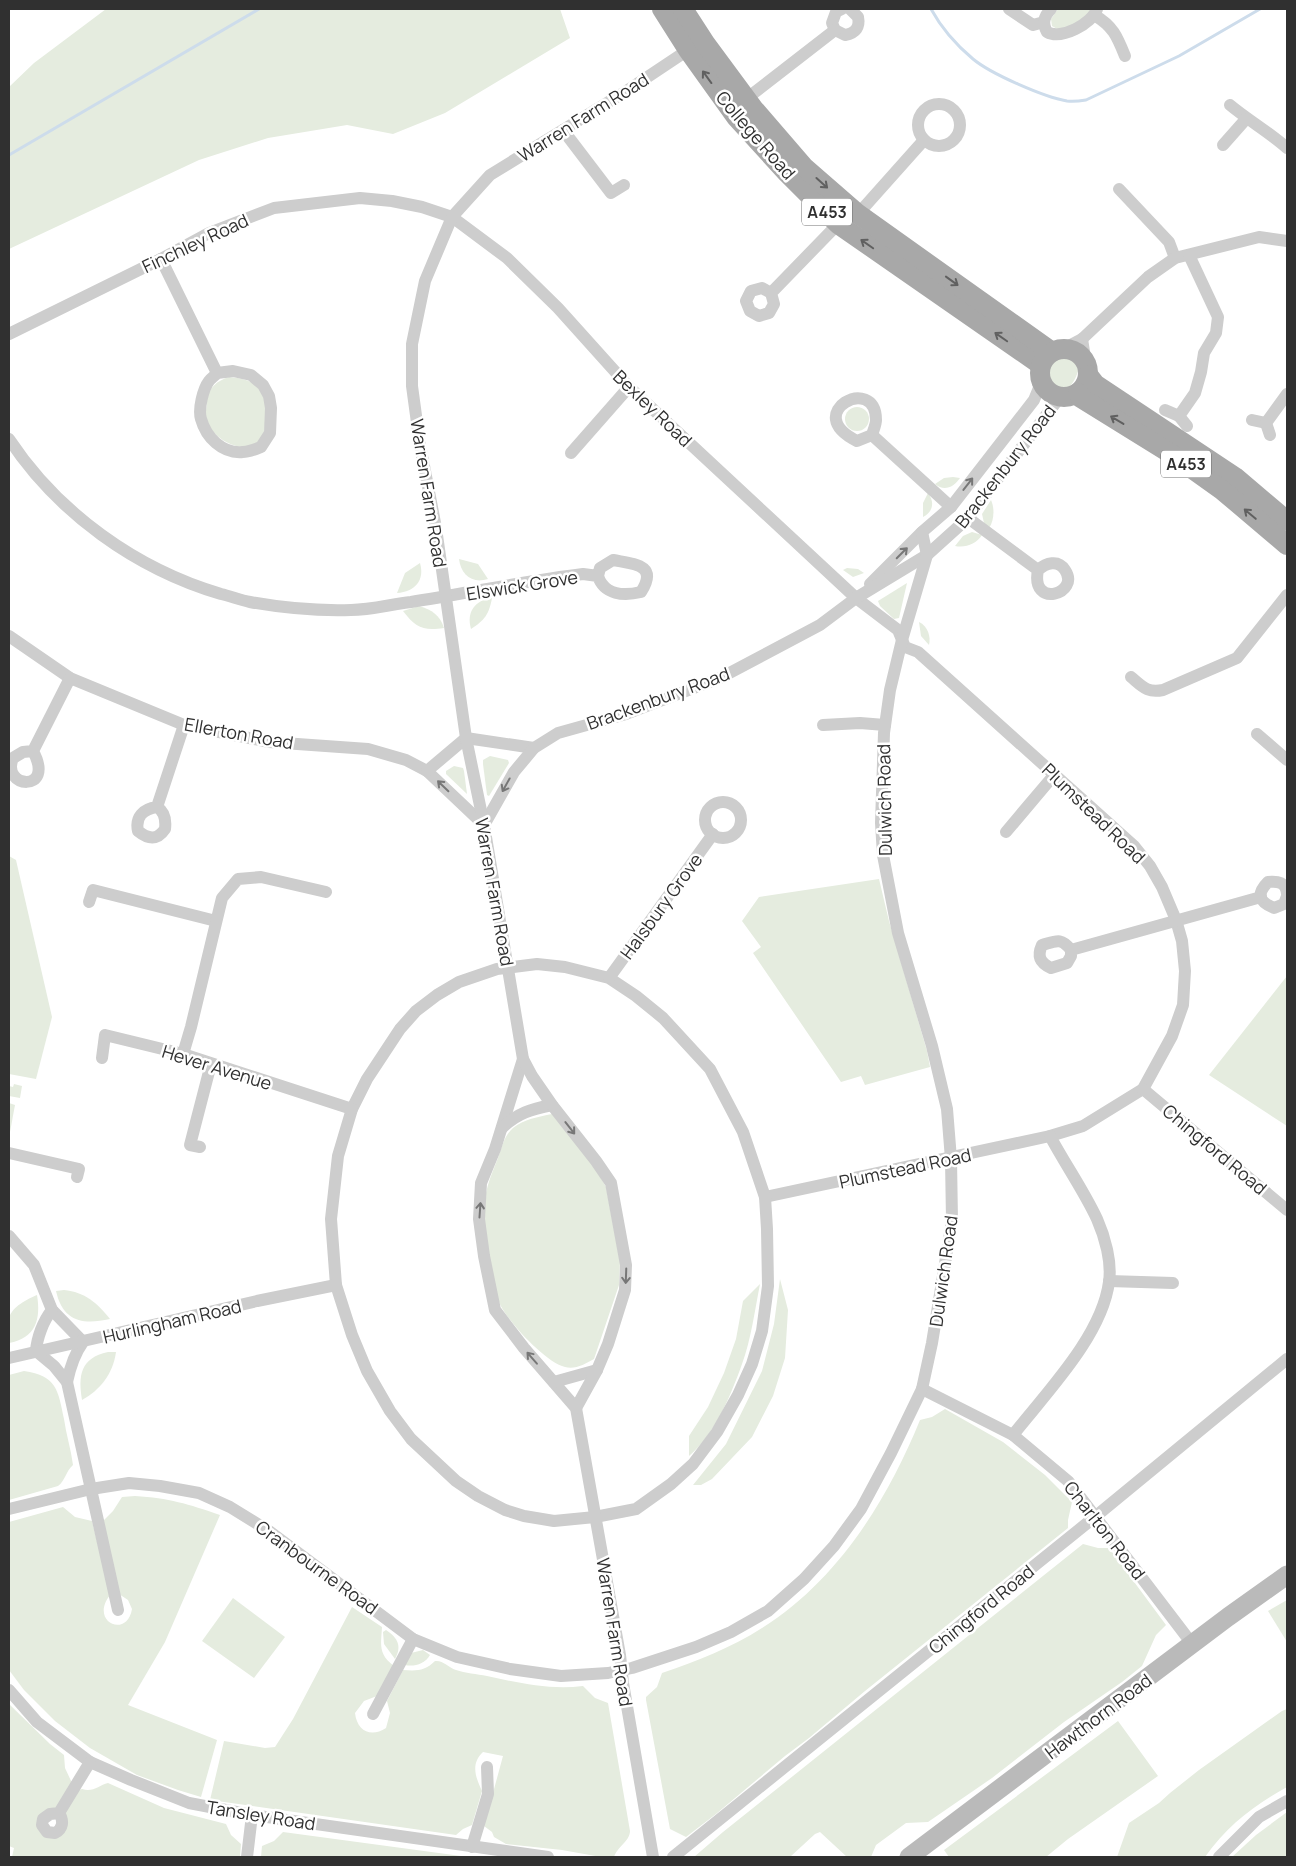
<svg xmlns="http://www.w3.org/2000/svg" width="1296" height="1866" viewBox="0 0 1296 1866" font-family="Manrope,sans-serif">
	<rect width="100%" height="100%" fill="#fff"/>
	<g fill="#e5ecdf">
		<polygon points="106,9 560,9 570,38 445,113 393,134 347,125 268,138 199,160 9,249 9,87 34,63"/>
		<polygon points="1058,9 1093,9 1082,21 1059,30 1052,26 1051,19"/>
		<path d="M1063,354L1074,359L1079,368C1065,420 1025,365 1063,354Z"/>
		<path d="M229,377C258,379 269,392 265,421C265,426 265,433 263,436C248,460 212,440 206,419C205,413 207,406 207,400C209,387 217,381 229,377Z"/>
		<circle cx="857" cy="419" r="12"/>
		<path d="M953,477L960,478C954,487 944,492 935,484L944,478Z"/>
		<path d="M928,493C935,502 933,512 923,517V503Z"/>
		<path d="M991,500C995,509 994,521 989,528L984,523L982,514Z"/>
		<path d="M972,532L982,535C976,544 966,548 955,546L963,536Z"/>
		<path d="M459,559L478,564L488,579C472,584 461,575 459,559Z"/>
		<path d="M420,563C425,580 415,592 397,593L405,573Z"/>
		<polygon points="847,568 858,569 864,573 853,577 843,570"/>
		<polygon points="907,583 899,618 894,619 880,606 878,601"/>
		<path d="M492,598C489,614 485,620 471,629C466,612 475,600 492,598Z"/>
		<path d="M419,606C432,610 440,615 444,628C423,631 416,628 403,611Z"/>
		<path d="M919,622C928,626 931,637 929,645L921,636Z"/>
		<polygon points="490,756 508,760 509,763 489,796 487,795 483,764 483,760"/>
		<polygon points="454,766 463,768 464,771 467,794 446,774 446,771"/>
		<polygon points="9,856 16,860 52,1017 36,1079 9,1074"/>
		<polygon points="879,879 889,921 927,1051 930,1067 865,1085 861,1076 841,1082 753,953 761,947 742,921 759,897"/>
		<polygon points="1287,976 1287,1126 1209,1075"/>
		<polygon points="14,1084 22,1086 20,1098 9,1096 9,1086 13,1087"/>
		<polygon points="9,1103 15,1105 10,1132 9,1132"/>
		<path d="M552,1114L594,1166L606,1187L620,1262L619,1285L594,1359C585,1364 575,1370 565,1367C546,1363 506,1320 499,1302C491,1280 486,1243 484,1220C483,1195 489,1180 498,1158C502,1147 504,1136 513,1128C524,1119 538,1117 552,1114Z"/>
		<polygon points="780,1279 788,1310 785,1358 773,1396 752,1437 712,1479 701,1485 693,1485 726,1444 762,1371 774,1324"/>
		<path d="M760,1284C755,1309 751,1340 742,1364C731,1395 715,1434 689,1456V1436L708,1407L724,1373L736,1339L743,1301Z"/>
		<path d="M64,1290C85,1292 97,1303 110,1319C83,1325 63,1322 56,1291Z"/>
		<path d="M37,1295C41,1319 36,1338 9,1343C9,1336 7,1325 9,1318C12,1307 27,1299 37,1295Z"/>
		<path d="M108,1352H116C113,1374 100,1390 82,1400C78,1376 80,1358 108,1352Z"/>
		<path d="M24,1371C57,1376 58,1390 64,1419C66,1434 71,1449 73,1465C66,1471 65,1481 58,1486L9,1500V1375Z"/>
		<path d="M945,1409L1003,1442L1045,1475L1072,1502L1068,1520V1528L865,1691L809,1738L785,1756L716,1814L686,1837L670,1829L646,1700V1697L657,1687L662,1673C697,1661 731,1648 762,1628C837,1581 887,1501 920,1420L932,1417Z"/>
		<path d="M135,1496C169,1498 188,1504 220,1515L165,1642L128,1705L217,1740L201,1797L178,1790L137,1775L90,1748L55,1721L24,1690L9,1670V1522L63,1507L75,1517L92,1521L110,1595C89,1622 127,1639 132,1609L128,1600L119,1594L103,1521L113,1511L122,1497Z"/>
		<polygon points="1083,1544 1098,1548 1109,1548 1166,1625 1156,1635 1142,1666 1122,1682 1064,1722 992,1778 928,1822 906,1823 876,1845 871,1857 847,1857 820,1832 815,1834 790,1857 694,1857 723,1832"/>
		<polygon points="233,1598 285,1637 254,1678 202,1641"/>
		<polygon points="1287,1600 1287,1642 1268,1611"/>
		<path d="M352,1607L382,1627C381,1645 378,1654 394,1666L377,1696L364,1701L355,1713C357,1731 371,1738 386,1728L390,1713L387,1701L403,1670C417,1671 425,1671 435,1661C443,1660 448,1667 456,1670C465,1673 477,1674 487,1676C519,1683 550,1690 583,1686L595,1698L608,1703L630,1831C630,1841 617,1847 614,1857H601L562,1850L506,1844L494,1837L492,1832L484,1826L503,1756L483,1752C470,1764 476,1778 482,1791L472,1825L463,1829L456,1835L210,1800L224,1741L265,1748L275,1747L293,1719Z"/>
		<path d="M386,1630C398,1638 402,1646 395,1659L384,1644L383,1632Z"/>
		<path d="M423,1650L430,1655C425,1664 414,1667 405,1665L411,1653Z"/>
		<path d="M9,1704L50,1744L64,1755L65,1768L72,1783L55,1810L41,1815L52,1837L63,1815L79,1790L82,1789C93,1793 99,1785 108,1783L164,1808L226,1824L231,1835L241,1844L240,1857H12L14,1848L9,1846Z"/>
		<path d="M1287,1709V1787C1253,1806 1228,1825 1205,1857H1117L1129,1823L1159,1803L1170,1793L1199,1770L1282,1711Z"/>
		<polygon points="1118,1721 1158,1776 1068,1839 1046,1857 949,1857 944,1850"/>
		<polygon points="1287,1812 1287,1857 1232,1857 1256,1835"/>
		<polygon points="283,1832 461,1856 466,1857 261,1857 262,1846 274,1841"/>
	</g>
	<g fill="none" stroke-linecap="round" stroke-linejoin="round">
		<g stroke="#cddceb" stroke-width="3">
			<path d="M931,9C942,29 955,44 973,59C991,74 1044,97 1067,101C1074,102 1080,101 1086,100L1179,56L1260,9"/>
			<polyline points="9,155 259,9"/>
		</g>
		<g stroke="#cdcdcd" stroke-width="12">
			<path d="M842,9L836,12L832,23L835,30L845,35C856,33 860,27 858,17L850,9"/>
			<polyline points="1009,9 1033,25 1044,22"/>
			<path d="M1051,9C1044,16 1042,23 1047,32C1061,40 1092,24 1097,9"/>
			<path d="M1094,15C1113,26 1117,36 1125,56"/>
			<polyline points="746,99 835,30"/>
			<circle cx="939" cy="125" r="21"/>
			<path d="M1230,105C1248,120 1269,132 1287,148"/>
			<polyline points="563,130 611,193 624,185"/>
			<polyline points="1223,145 1246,119"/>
			<polyline points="1119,189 1169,242 1175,258"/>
			<polyline points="858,214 924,140"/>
			<path d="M161,259L217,373C215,376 211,378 209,381C203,389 198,409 201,419C206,437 222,454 243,452C249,452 256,449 261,447L270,433L271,408L269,396L263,385L251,375L233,371L217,373"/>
			<polyline points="771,293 774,304 769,313 759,316 750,311 746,301 751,291 762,288 771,293 838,224"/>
			<polyline points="9,334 161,259 209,233 274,208 360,198 392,201 422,207 452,217 507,258 558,308 629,387 856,598 898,630 905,647 918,652 1134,846 1150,866 1162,887 1176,920 1182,941 1185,971 1183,1005 1172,1036 1143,1089 1083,1126 1050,1136 765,1197"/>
			<polyline points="1082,339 1086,364"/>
			<polyline points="1063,349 1082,339 1148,277 1175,258 1259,237 1287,241"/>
			<polyline points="1165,410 1179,416"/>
			<polyline points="1252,420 1266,423"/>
			<polyline points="1187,426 1179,416 1195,393 1201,372 1204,353 1216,333 1218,317 1189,255"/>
			<path d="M872,435C873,431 876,425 876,420C876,373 800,413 857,441L872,435L951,507"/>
			<polyline points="1270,435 1266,423 1287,394"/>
			<path d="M9,439C58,513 136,569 221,594C230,596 240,600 250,602C283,608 318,611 351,610C371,610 392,604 411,602C468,593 525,581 583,574L598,576C604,595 624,596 641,592C659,564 633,564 613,560L600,568L598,576"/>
			<polyline points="571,453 629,387"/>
			<path d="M968,518L1038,570C1030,609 1081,594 1065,570C1058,559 1046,563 1038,570"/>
			<polyline points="870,584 922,532 951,507 1034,400 1041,383"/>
			<polyline points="9,636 70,678 184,725 269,742 368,749 406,760 427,771 484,825"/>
			<path d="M1131,677C1143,687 1147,693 1163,690L1237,658L1287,595"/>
			<polyline points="823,725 860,723 885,725"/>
			<polyline points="1257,734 1287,760"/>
			<polyline points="466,738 534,748"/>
			<path d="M33,751L23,752L13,758C0,788 56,794 33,751L70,678"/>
			<polyline points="427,771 466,738"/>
			<circle cx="723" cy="820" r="18"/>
			<path d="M157,807C165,812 166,821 165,829C157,841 148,839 138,831C135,817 143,809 157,807L184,725"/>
			<polyline points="484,825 514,772 534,748 558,733 626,714 720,678 820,625 856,598 927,555 968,518 1060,397"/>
			<polyline points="1006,832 1055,774"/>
			<path d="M1287,894C1286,882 1278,881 1268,882C1256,894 1259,902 1274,908L1284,904L1287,896"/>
			<polyline points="89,902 93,890 216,921"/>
			<path d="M1071,950V956L1067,963L1051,968C1040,963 1037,956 1042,945C1056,941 1061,937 1071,950L1261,897"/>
			<polygon points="537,964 565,967 609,978 636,996 663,1018 710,1069 743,1132 765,1197 767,1229 768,1286 762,1331 752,1364 738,1395 717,1432 693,1464 671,1484 636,1509 595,1517 554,1521 524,1516 505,1510 478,1496 456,1481 411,1439 390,1411 367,1371 352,1335 336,1285 331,1219 338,1156 352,1109 367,1079 400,1029 416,1011 437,995 459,982 497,969"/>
			<polyline points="609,978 713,834"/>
			<polyline points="183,1054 191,1027 222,898 238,879 261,877 326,892"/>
			<polyline points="102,1058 105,1035 183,1054 352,1109"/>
			<polyline points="523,1059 495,1149 481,1183 479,1219 484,1256 495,1310 524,1348 576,1408 620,1655 623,1683 653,1857"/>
			<polyline points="1143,1089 1287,1210"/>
			<path d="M502,1128C517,1113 532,1109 552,1105"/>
			<polyline points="200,1147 190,1145 211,1064"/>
			<polyline points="9,1153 79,1169 77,1177"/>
			<path d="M9,1236L34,1265L52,1310L83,1342C75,1353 70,1368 67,1382"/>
			<polyline points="1109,1281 1173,1283"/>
			<path d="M52,1310C43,1321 37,1338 36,1351L54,1366L67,1382L118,1610"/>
			<polyline points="9,1358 257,1301 336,1285"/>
			<polyline points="554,1382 597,1370"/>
			<polyline points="922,1389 1013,1435 1068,1481 1193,1645"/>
			<polyline points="576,1408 597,1370 608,1344 625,1290 626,1265 611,1183 596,1161 552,1105 532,1076 523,1059 484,825 466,738 436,528 420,445 412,386 412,344 425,281 452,217 490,175 628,90 688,50"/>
			<path d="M1013,1435C1046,1393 1102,1336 1109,1282C1112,1262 1105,1237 1097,1219C1084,1191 1065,1164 1050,1136"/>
			<polyline points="9,1509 91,1489 129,1483 160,1486 199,1493 230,1507 269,1531 413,1639 457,1657 510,1669 561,1676 608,1673 632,1668 696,1647 731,1632 768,1611 804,1579 834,1546 861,1509 891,1453 922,1389 932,1343 952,1221 951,1159 947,1109 932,1046 898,933 883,855 881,823 884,733 890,690 902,640 927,555 922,532"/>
			<polyline points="9,1690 37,1722 90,1762 131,1780 189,1803 252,1815 548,1857"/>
			<polyline points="373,1714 413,1639"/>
			<path d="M59,1813C64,1821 63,1829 55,1833L47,1832L42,1825L43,1819L50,1814L59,1813L90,1762"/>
			<polyline points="472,1847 488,1794 487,1767"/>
			<polyline points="247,1857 252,1815"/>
			<polyline points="673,1857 1096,1516 1287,1359"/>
			<polyline points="1219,1857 1259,1817 1287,1801"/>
		</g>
		<polyline stroke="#bababa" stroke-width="19" points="909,1857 1228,1617 1287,1575"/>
		<g stroke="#a8a8a8" stroke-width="20">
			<polyline points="662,9 688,50 736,117 787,173 838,224 1041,365"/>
			<polyline points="683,9 705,43 753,108 804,167 858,214 1052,352"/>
			<circle cx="1064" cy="373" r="24"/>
			<polyline points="1088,375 1095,384 1235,477 1287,521"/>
			<polyline points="1078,393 1081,398 1173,455 1222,490 1287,545"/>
		</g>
	</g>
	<defs><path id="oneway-shaft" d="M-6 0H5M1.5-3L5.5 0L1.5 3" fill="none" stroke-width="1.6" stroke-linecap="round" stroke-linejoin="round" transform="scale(1.25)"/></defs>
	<g stroke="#606060">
		<use href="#oneway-shaft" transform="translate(707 77) rotate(-126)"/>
		<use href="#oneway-shaft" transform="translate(822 183) rotate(42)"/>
		<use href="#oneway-shaft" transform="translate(867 244) rotate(-145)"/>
		<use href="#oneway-shaft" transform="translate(952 281) rotate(36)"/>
		<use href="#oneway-shaft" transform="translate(1001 337) rotate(-145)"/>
		<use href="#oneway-shaft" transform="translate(1117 420) rotate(-149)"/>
		<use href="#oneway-shaft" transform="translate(1250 514) rotate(-140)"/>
	</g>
	<g stroke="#777">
		<use href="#oneway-shaft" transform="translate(968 484) rotate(-52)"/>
		<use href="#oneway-shaft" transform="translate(902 553) rotate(-45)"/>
		<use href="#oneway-shaft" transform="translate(506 785) rotate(119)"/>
		<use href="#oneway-shaft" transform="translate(443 786) rotate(-136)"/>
		<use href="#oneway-shaft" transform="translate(570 1128) rotate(52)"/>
		<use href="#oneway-shaft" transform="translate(480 1210) rotate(-86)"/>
		<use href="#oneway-shaft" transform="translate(626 1276) rotate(92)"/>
		<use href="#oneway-shaft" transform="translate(532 1358) rotate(-131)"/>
	</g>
	<g text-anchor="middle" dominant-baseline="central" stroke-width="5" stroke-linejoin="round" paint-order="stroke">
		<g fill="#fff" stroke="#6e6e6e" stroke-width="1">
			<rect x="802" y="198.5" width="50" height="27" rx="4"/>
			<rect x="1161" y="450.5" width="50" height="27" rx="4"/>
		</g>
		<g font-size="16" font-weight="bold" fill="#303030">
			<text x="827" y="212">A453</text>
			<text x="1186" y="464">A453</text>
		</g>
		<g font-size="18" fill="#303030" stroke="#fff">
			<text transform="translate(583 117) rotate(-32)">Warren Farm Road</text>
			<text transform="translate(756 135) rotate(49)">College Road</text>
			<text transform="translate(195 243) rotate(-25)">Finchley Road</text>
			<text transform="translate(653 408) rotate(44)">Bexley Road</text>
			<text transform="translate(1005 466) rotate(-52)">Brackenbury Road</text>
			<text transform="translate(429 493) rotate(81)">Warren Farm Road</text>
			<text transform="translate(522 585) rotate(-9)">Elswick Grove</text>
			<text transform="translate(658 698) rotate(-20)">Brackenbury Road</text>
			<text transform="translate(239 733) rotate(10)">Ellerton Road</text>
			<text transform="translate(884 800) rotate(-91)">Dulwich Road</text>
			<text transform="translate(1094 813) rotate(44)">Plumstead Road</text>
			<text transform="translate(495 892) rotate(80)">Warren Farm Road</text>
			<text transform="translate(661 906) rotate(-54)">Halsbury Grove</text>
			<text transform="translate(217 1067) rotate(17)">Hever Avenue</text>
			<text transform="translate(1215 1149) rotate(40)">Chingford Road</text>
			<text transform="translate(905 1168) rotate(-12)">Plumstead Road</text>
			<text transform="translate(943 1271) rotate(-82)">Dulwich Road</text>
			<text transform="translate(172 1321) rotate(-13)">Hurlingham Road</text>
			<text transform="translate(1105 1530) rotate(52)">Charlton Road</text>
			<text transform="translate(317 1567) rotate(36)">Cranbourne Road</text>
			<text transform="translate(981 1609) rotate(-39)">Chingford Road</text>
			<text transform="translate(615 1632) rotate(81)">Warren Farm Road</text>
			<text transform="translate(1098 1716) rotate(-37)">Hawthorn Road</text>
			<text transform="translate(261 1815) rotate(9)">Tansley Road</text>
		</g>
	</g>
	<rect width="1296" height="1866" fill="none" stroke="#303030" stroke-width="20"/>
</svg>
